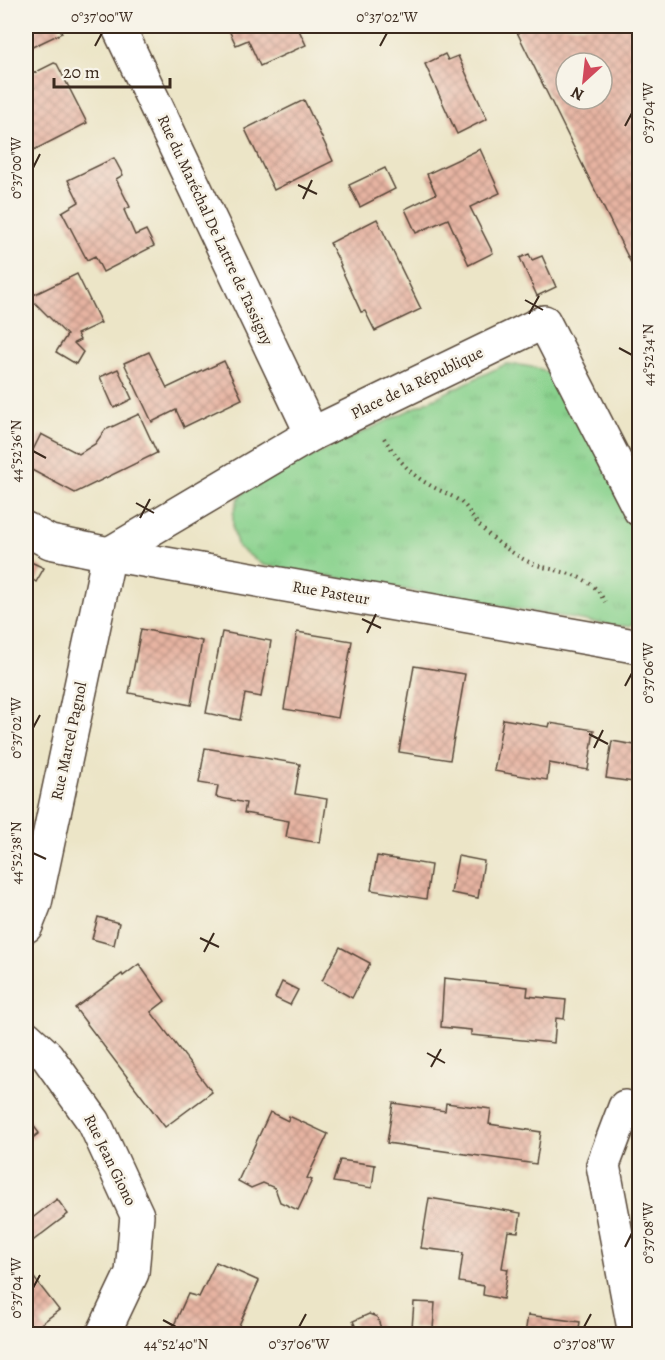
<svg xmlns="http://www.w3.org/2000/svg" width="665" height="1360" viewBox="0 0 665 1360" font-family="Alegreya,serif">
	<defs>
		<pattern id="park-tufts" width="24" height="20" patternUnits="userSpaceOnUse" patternTransform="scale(1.5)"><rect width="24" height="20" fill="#89d28d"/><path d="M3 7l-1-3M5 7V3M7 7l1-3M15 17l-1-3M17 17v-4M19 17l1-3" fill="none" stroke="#77b479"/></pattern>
		<pattern id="building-cross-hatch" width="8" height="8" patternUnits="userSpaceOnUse" patternTransform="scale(1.5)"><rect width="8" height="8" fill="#e7b4a2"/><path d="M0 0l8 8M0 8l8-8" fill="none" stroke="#bc9383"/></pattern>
	</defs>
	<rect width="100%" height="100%" fill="#f7f3e8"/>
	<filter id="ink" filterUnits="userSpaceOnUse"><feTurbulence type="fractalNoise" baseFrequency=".0167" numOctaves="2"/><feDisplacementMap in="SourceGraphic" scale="12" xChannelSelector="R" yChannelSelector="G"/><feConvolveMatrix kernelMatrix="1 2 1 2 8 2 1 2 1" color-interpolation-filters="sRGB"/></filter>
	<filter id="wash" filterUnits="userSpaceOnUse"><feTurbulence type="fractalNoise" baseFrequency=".008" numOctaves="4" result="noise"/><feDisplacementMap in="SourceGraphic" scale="24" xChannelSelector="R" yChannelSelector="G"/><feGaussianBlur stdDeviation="1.35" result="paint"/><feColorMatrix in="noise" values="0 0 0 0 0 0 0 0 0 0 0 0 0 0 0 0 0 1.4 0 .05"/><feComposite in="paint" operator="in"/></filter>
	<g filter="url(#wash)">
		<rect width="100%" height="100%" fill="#ece5c7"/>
		<path fill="url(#park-tufts)" stroke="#627e56" stroke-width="1.5" d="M506,364C537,366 547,368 569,391L639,541V620L629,626H616L263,565L238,547L233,530V514L238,499L250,486Z"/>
		<g id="blocks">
			<g fill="url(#building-cross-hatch)" fill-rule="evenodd">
				<polygon points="26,26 59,26 62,33 26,50"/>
				<polygon points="227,26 297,26 306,45 260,66 248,40 236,45"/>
				<path d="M514,26H640V281L626,253ZM566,63H602V99H566Z"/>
				<polygon points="445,54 448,60 458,56 487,119 457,134 425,64"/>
				<polygon points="54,63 57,64 87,123 26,154 26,93 34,88 29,78 30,75"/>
				<polygon points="304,100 333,161 274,190 245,129"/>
				<polygon points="480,149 500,193 470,207 493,253 469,265 448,219 416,233 405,209 436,194 427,174"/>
				<polygon points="114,158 123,175 116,179 130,207 124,210 135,235 146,230 154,246 103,272 95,256 87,260 62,212 79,202 68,180"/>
				<polygon points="385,168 395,189 360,207 349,185"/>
				<polygon points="377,219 421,309 375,331 365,311 361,312 340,266 341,265 330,243"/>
				<polygon points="529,254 532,260 542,256 556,287 537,296 520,258"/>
				<polygon points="77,274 101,323 77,334 80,340 74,343 83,352 76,364 56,352 67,335 29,297"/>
				<polygon points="149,352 167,388 224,361 242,399 184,427 176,410 152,422 124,363"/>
				<polygon points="118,369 132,399 114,408 100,377"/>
				<polygon points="139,414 157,453 75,493 26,467 26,464 41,434 79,454 95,444 105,430"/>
				<polygon points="31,562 44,568 36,582 26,575"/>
				<polygon points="141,629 202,641 191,705 129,693"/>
				<polygon points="222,632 271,641 261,697 245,694 240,720 206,713"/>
				<polygon points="297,632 352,641 338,718 284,709"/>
				<polygon points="414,666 465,674 450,760 399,752"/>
				<polygon points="503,719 549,727 550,723 594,730 588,770 549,763 547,780 494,771"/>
				<polygon points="612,741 640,746 640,783 606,778"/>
				<polygon points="205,748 300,764 295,794 327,799 320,843 286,837 289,821 244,813 246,803 216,797 218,786 199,783"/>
				<polygon points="377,856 431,865 426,899 371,890"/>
				<polygon points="458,856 484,861 478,898 451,893"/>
				<polygon points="98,917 119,923 114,945 92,939"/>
				<polygon points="340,947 370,963 352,998 322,981"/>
				<polygon points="139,964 165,1001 151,1012 212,1092 165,1127 75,1008 122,974 123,976"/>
				<polygon points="444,978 528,987 527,996 566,1000 564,1019 556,1018 554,1043 471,1035 471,1030 441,1027"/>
				<polygon points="282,982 298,990 290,1005 275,998"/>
				<polygon points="393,1103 445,1111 446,1103 491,1109 489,1124 541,1132 536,1164 387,1143"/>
				<polygon points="270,1112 288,1121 289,1116 328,1134 307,1178 312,1180 298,1210 280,1202 275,1188 263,1183 251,1188 238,1181"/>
				<polygon points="26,1116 39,1133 26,1143"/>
				<polygon points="340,1160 375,1165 372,1188 333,1182"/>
				<polygon points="429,1198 521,1213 518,1232 508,1231 502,1268 508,1269 503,1299 483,1295 484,1286 459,1282 463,1253 421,1248"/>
				<polygon points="57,1199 68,1214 26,1246 26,1223"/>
				<polygon points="216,1262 259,1281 235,1334 170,1334 188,1294 199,1297"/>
				<polygon points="31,1274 59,1310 41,1324 49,1334 26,1334 26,1278"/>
				<polygon points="414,1302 435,1303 433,1329 412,1328"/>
				<polygon points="369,1314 377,1317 383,1334 350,1334 358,1331 353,1321"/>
				<polygon points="528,1315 580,1322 578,1334 525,1334"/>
			</g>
		</g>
	</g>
	<g filter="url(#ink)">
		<use href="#blocks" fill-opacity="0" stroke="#564637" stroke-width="1.5"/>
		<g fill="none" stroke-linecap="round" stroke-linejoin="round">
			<g stroke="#564637" stroke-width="36">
				<g id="minor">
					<polyline points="118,26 312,434"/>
					<polyline points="26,529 50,542 109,554 640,647"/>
					<polyline points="109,554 312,434 544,322 640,510"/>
					<polyline points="26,926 35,903 109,554"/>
					<polyline points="26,1037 47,1056 94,1122 137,1215 132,1273 103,1334"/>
					<polyline points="625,1107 603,1165 635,1334"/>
				</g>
			</g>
			<path stroke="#564637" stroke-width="4" stroke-dasharray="1.5 4.5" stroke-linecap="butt" d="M384,438C396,456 408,473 428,484C439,491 453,495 463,504C468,508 470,514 474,519C485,534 507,550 523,559C546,572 574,569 594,587C599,591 602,597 605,602"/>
			<use href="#minor" stroke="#fff" stroke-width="33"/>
		</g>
	</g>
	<path fill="none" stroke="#3b2a1e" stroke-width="2" d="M95,46L102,33M380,46L387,33M625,126L632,113M33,168L40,154M298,185L317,194M303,199L312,180M525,300L543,310M529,314L539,296M619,348L632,355M33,451L46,458M136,503L154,513M140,518L150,499M362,619L381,628M367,633L376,614M625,686L632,673M33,728L40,715M589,734L608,744M594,748L603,730M33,853L46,859M200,938L219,947M204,952L214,933M427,1053L445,1063M431,1067L441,1049M625,1247L632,1233M33,1288L40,1275M163,1320L176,1327M299,1327L306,1314M584,1327L591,1314"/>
	<g text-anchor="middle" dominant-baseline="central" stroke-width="5" stroke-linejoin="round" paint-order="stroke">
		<g font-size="16" fill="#3b2a1e" stroke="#f7f3e8">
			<text transform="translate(215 230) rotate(65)">Rue du Maréchal De Lattre de Tassigny</text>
			<text transform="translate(417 383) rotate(-26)">Place de la République</text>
			<text transform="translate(331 593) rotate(10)">Rue Pasteur</text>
			<text transform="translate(69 741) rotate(-78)">Rue Marcel Pagnol</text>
			<text transform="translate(110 1160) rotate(64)">Rue Jean Giono</text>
		</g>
	</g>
	<rect width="665" height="1360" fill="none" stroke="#f7f3e8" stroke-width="66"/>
	<g transform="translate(584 81) rotate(207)"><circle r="28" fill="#f7f3e8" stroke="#aca397" stroke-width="1.5"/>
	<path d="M0-4.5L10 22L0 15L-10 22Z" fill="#d1495b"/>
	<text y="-9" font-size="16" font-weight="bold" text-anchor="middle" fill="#3b2a1e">N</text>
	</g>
	<path d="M54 78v9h116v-9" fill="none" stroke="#3b2a1e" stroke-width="3"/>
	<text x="63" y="78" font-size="18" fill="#3b2a1e" stroke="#f7f3e8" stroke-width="4.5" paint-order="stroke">20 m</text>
	<rect x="33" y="33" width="599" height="1294" fill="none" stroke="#3b2a1e" stroke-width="2"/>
	<g font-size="15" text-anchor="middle" fill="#3b2a1e">
		<text x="102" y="22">0°37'00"W</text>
		<text x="387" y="22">0°37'02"W</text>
		<text transform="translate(648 113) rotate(-90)" y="5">0°37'04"W</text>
		<text transform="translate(16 168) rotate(-90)" y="5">0°37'00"W</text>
		<text transform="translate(648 355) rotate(-90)" y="5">44°52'34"N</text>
		<text transform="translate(16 451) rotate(-90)" y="5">44°52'36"N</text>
		<text transform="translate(648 673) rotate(-90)" y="5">0°37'06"W</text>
		<text transform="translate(16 728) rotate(-90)" y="5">0°37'02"W</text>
		<text transform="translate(16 853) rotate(-90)" y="5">44°52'38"N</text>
		<text transform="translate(648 1233) rotate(-90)" y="5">0°37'08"W</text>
		<text transform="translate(16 1288) rotate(-90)" y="5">0°37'04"W</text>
		<text x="176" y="1349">44°52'40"N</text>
		<text x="299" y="1349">0°37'06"W</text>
		<text x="584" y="1349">0°37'08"W</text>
	</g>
</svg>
